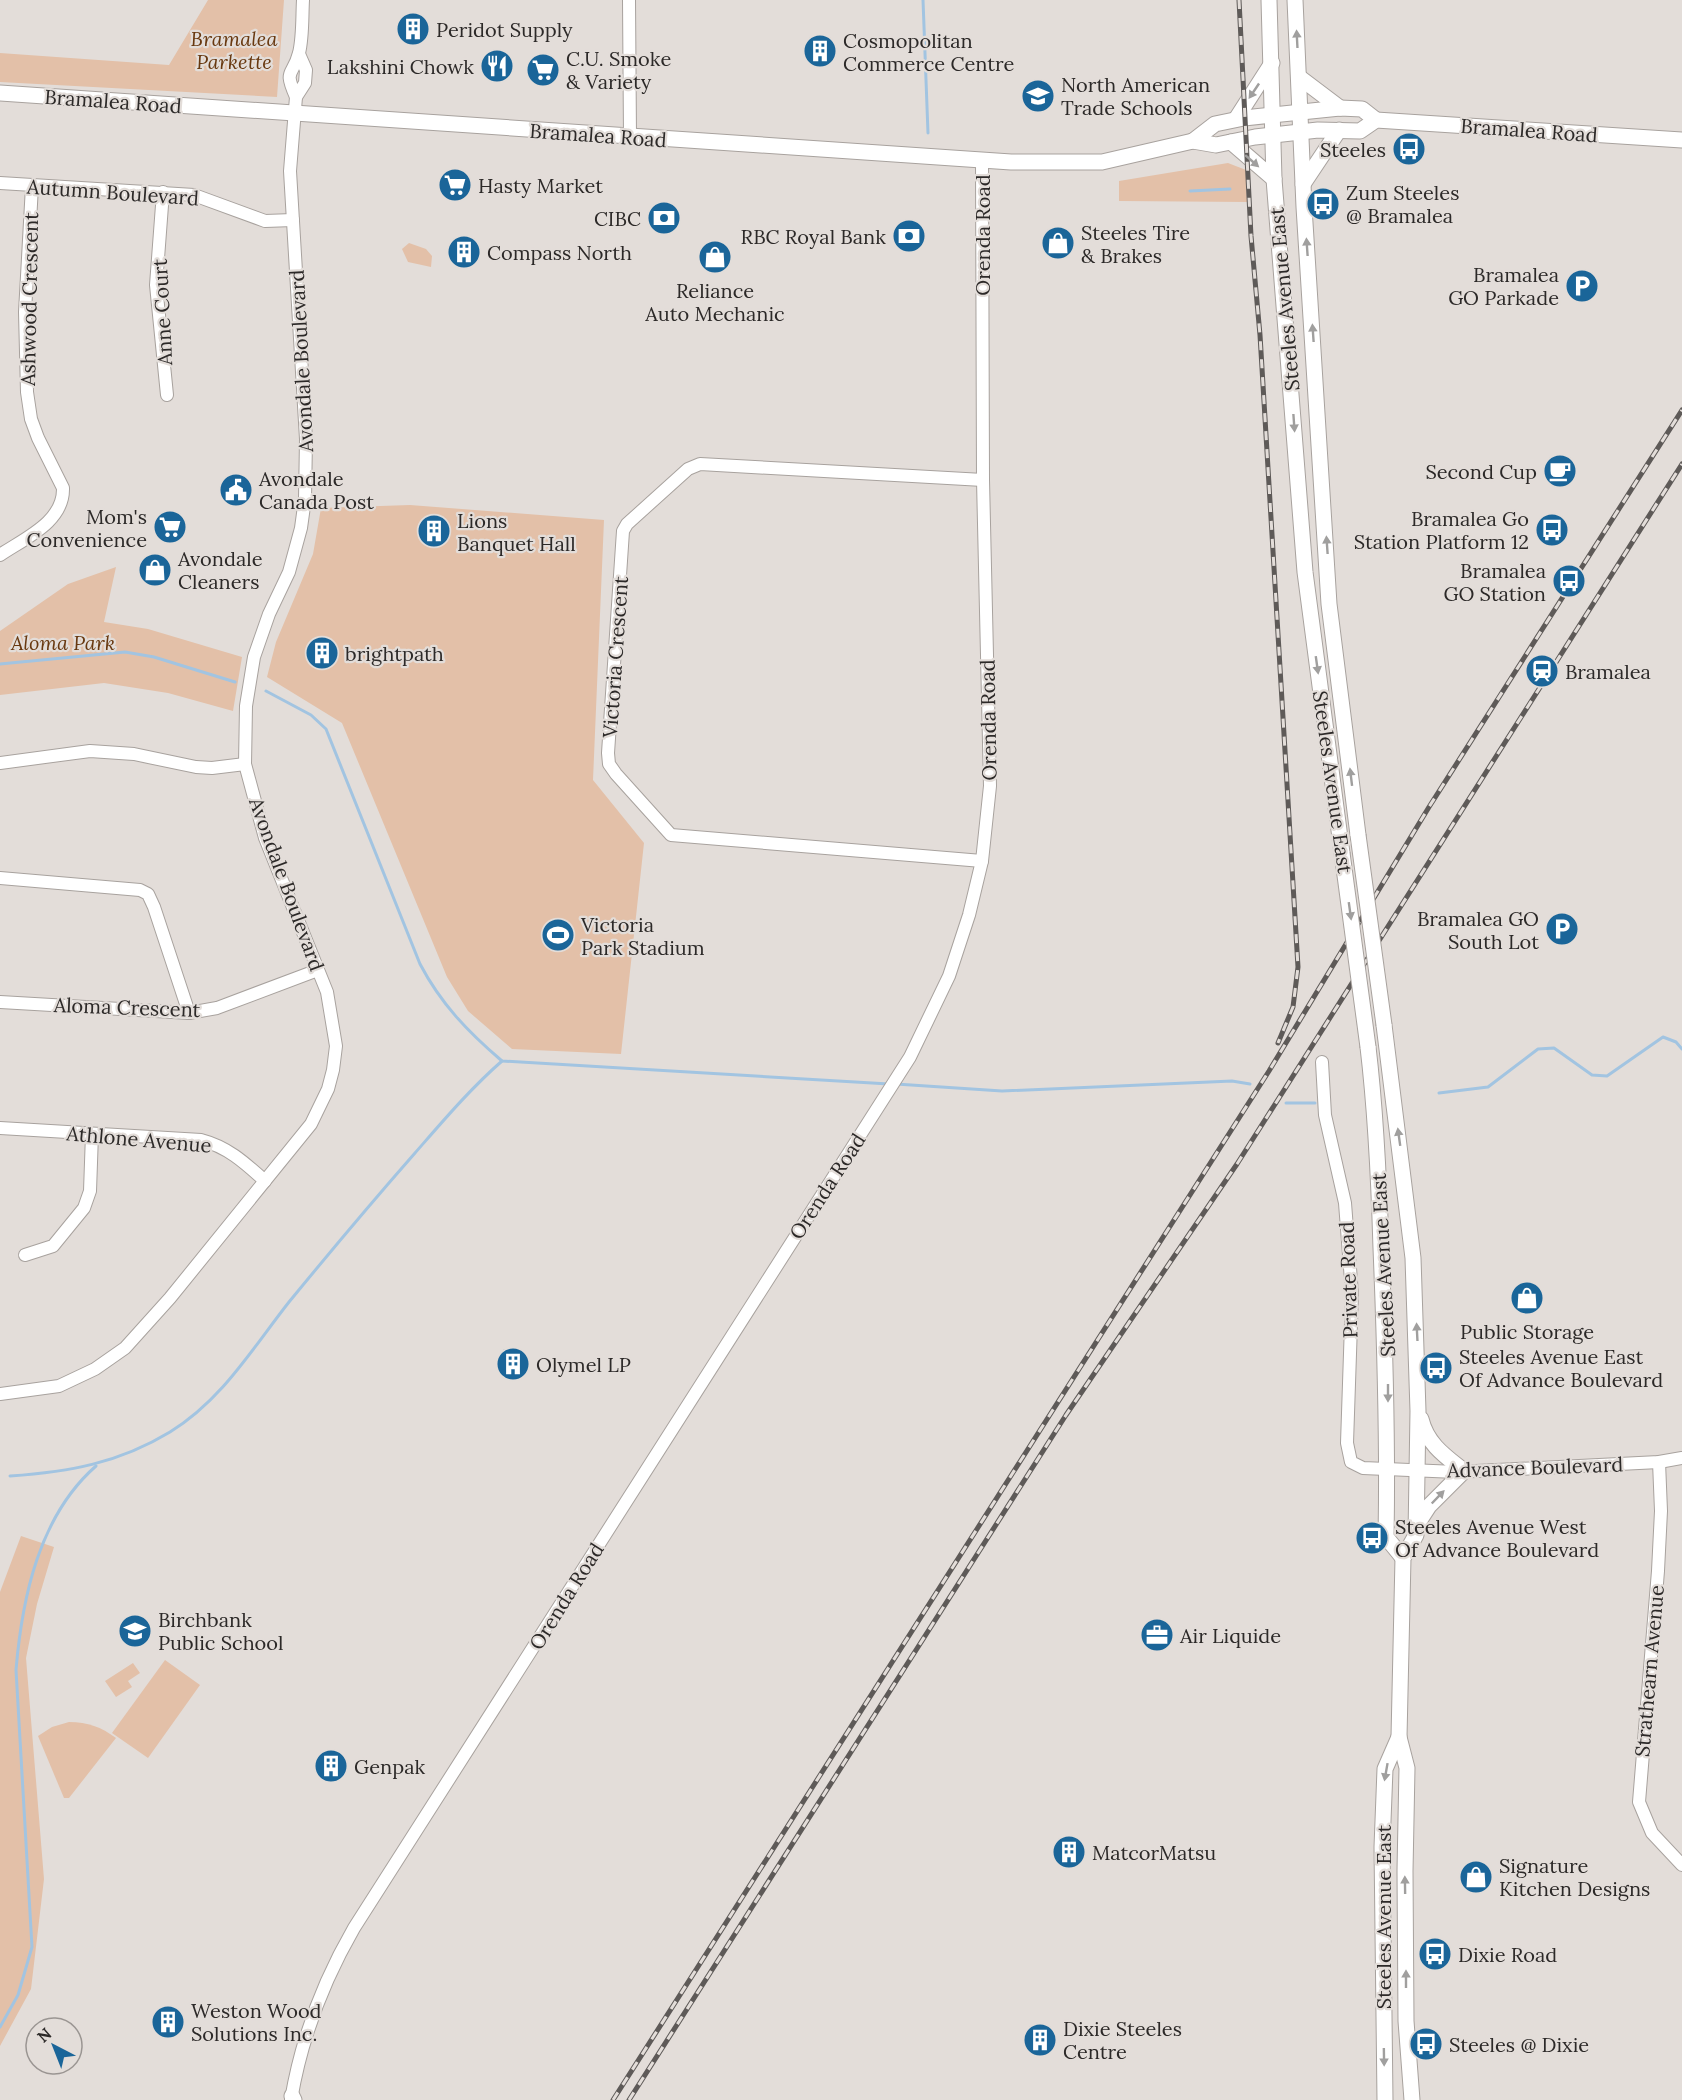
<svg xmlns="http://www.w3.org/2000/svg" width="1682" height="2100" viewBox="0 0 1682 2100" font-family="Lora,serif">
	<rect width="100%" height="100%" fill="#e3ddd9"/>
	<g fill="#e3c0a8">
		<polygon points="208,0 284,0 277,97 0,82 0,53 169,65"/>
		<polygon points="1228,163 1246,170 1247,202 1119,201 1119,181"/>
		<polygon points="409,243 426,249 432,256 431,267 408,262 402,249"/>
		<polygon points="410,505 604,520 593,780 644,843 621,1054 512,1049 468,1011 447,977 342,723 267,677 276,642 313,554 321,508"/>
		<polygon points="116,567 104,622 148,629 242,657 233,711 168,693 104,683 0,695 0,631 68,584"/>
		<polygon points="21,1536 54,1547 37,1604 26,1658 44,1879 31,1989 0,2046 0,1592"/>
		<polygon points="165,1660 200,1685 148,1758 112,1733"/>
		<polygon points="133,1663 140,1673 128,1681 132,1687 116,1697 105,1681"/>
		<path d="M69,1722C88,1722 101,1727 116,1738L69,1798H64L38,1736L52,1727Z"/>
	</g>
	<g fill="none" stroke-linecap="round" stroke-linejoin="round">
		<g stroke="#a2c4e1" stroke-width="3">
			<polyline points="923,0 928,133"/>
			<polyline points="1190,191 1230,189"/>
			<polyline points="0,664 125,652 154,657 235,682"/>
			<path d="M266,691L311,715L326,729L420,964C441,1004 468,1032 502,1061L889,1084"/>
			<polyline points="896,1084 1002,1091 1232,1081 1250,1084"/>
			<polyline points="1439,1093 1488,1087 1538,1049 1554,1048 1592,1075 1607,1076 1663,1037 1676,1042 1682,1049"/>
			<polyline points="1286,1103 1315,1103"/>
			<path d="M10,1476C69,1472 119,1463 170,1432C222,1400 252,1349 289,1302C330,1252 372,1202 415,1153C443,1121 470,1089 502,1061"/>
			<path d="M0,2027L18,1995L32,1947L16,1670C22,1598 39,1516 96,1466"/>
		</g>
		<g stroke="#a8a29e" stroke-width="14">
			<g id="minor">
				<polyline points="629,0 630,136"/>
				<path d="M296,97C283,68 293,77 299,53C303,37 302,17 303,0"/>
				<polyline points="0,183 194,195 265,221 293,220"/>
				<polyline points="163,192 156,285 167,395"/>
				<path d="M0,555C25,538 64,522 63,488L38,438L31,419L27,392L25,312L32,186"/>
				<polyline points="0,763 90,751 134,754 196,767 212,768 245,764"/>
				<polyline points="982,861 671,835 616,774 609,764 608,753 623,531 627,524 688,469 700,464 983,480"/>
				<polyline points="0,878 140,890 148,894 154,907 189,1013"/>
				<polyline points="0,1002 189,1013 217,1008 318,970"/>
				<polyline points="1322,1062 1325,1115 1345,1203 1352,1294 1347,1443 1351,1462 1363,1468 1456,1472 1659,1462 1682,1458"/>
				<path d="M0,1128L201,1140C228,1147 245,1163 265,1181"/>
				<polyline points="25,1255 53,1246 84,1208 90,1191 92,1134"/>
				<polyline points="0,1394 59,1386 95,1369 125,1348 170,1298 311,1124 328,1089 333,1070 336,1046 327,992 265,838 245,764 246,706 254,657 269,614 289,572 301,528 305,499 306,439 290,171 296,97 305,83 306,70 299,54"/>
				<polyline points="1659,1462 1661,1511 1658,1571 1639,1802 1652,1833 1682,1865"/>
				<path d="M291,2100C301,2040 324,1980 354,1928L910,1057L949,976L969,915L982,861L990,786L983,480L982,160"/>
			</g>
		</g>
		<g stroke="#a8a29e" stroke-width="17">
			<g id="major">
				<polyline points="1269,0 1274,179 1305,572 1342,853"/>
				<polyline points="1295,0 1304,207 1329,604 1358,835"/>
				<polyline points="1299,77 1340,108"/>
				<polyline points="0,93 1011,162 1102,162 1193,141 1216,145 1255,137 1318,130 1360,131 1376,120 1682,140"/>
				<polyline points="1236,119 1272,63"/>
				<polyline points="1193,141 1215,124 1244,118 1340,108 1362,109 1376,120"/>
				<polyline points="1231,142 1274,179"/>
				<polyline points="1303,184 1339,130"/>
				<polyline points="1384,1025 1413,1258 1418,1411 1416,1535 1403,1558 1399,1737 1407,1768 1405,1871 1406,2021 1412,2100"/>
				<path d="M1368,1047C1376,1114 1379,1181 1381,1248C1385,1346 1388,1439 1386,1537L1403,1558"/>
				<path d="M1416,1526L1429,1506L1464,1471C1445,1456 1427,1444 1421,1419"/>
				<polyline points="292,2096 294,2100"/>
				<polyline points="1385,2100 1382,1847 1385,1769 1399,1737"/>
			</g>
		</g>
		<use href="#minor" stroke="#fff" stroke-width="12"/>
		<use href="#major" stroke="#fff" stroke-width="15"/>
		<g stroke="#5e5a58" stroke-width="5">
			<g id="rail">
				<polyline points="1239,0 1251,236 1260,335 1298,967 1293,1007 1278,1043"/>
				<polyline points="613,2100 1269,1071 1429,807 1682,410"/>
				<polyline points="629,2100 1066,1415 1237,1164 1682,464"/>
			</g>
		</g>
		<use href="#rail" stroke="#e3ddd9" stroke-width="3" stroke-dasharray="9" stroke-linecap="butt"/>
		<g stroke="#a8a29e" stroke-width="17" stroke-linecap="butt">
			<g id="major-bridge">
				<polyline points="1358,835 1384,1025"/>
				<polyline points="1342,853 1368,1047"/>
			</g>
		</g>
		<use href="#major-bridge" stroke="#fff" stroke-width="15"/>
	</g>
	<defs><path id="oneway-solid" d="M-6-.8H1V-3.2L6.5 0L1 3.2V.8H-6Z" transform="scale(1.5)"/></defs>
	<g fill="#a09f9e">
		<use href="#oneway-solid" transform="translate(1297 39) rotate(-93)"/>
		<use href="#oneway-solid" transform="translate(1254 91) rotate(124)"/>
		<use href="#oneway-solid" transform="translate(1252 161) rotate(41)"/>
		<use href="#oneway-solid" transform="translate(1307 247) rotate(-94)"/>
		<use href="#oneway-solid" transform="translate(1313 333) rotate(-94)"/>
		<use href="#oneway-solid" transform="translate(1294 423) rotate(86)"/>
		<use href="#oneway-solid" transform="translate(1327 545) rotate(-94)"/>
		<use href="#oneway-solid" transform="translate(1317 665) rotate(82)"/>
		<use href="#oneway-solid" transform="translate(1351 777) rotate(-97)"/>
		<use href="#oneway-solid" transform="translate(1350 911) rotate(82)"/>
		<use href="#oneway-solid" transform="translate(1399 1137) rotate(-98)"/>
		<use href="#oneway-solid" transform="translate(1417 1332) rotate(-93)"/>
		<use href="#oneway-solid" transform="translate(1388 1393) rotate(90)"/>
		<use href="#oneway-solid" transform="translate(1438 1497) rotate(-46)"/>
		<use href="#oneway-solid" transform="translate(1386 1772) rotate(100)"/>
		<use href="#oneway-solid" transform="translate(1405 1885) rotate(-91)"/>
		<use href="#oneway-solid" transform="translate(1406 1979) rotate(-90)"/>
		<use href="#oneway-solid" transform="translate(1384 2057) rotate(89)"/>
	</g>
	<defs>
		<g id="building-disc" transform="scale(1.725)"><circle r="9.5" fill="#1a6599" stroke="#e3ddd9"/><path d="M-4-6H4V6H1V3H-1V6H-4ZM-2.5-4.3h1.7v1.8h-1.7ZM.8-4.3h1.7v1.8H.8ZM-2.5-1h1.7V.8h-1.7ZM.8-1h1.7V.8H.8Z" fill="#fff"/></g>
		<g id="restaurant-disc" transform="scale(1.725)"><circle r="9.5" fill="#1a6599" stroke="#e3ddd9"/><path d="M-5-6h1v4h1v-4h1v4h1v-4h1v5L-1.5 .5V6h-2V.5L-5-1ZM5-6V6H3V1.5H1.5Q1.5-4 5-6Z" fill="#fff"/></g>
		<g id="supermarket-disc" transform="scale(1.725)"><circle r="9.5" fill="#1a6599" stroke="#e3ddd9"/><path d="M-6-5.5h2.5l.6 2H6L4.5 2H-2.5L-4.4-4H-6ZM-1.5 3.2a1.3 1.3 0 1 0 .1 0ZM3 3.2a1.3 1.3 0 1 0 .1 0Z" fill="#fff"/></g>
		<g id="university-disc" transform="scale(1.725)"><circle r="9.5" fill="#1a6599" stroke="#e3ddd9"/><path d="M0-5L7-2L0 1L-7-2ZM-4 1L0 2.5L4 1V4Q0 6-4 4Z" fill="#fff"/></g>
		<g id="bus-disc" transform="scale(1.725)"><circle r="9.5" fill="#1a6599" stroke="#e3ddd9"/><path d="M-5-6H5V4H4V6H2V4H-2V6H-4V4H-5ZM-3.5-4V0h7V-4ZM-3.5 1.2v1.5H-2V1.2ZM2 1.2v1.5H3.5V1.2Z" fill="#fff"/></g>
		<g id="bank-disc" transform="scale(1.725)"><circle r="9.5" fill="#1a6599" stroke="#e3ddd9"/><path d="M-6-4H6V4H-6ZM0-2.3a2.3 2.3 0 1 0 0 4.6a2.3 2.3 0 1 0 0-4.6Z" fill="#fff"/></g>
		<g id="shop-disc" transform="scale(1.725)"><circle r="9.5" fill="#1a6599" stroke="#e3ddd9"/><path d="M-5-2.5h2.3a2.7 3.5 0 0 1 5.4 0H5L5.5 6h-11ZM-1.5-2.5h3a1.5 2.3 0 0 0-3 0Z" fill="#fff"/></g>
		<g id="parking-disc" transform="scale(1.725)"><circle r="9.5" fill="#1a6599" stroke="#e3ddd9"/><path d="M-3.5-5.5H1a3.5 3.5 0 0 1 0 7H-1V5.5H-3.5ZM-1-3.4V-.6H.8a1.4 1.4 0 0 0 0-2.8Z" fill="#fff"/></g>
		<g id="cafe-disc" transform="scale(1.725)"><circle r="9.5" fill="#1a6599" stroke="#e3ddd9"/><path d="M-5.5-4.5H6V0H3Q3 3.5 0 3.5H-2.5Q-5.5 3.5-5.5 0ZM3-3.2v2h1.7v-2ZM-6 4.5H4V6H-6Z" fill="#fff"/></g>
		<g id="civic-disc" transform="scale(1.725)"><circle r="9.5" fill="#1a6599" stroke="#e3ddd9"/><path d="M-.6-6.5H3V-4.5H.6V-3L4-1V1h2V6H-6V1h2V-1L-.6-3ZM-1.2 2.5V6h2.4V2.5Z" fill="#fff"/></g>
		<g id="station-disc" transform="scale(1.725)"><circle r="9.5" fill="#1a6599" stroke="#e3ddd9"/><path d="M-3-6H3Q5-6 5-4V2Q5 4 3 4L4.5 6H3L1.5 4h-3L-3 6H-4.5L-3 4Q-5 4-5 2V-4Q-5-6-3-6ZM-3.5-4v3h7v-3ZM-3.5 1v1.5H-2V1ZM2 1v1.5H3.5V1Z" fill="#fff"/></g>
		<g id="stadium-disc" transform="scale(1.725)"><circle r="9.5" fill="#1a6599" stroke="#e3ddd9"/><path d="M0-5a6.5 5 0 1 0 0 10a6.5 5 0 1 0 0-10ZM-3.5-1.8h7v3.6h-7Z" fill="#fff"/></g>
		<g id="school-disc" transform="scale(1.725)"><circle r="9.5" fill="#1a6599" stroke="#e3ddd9"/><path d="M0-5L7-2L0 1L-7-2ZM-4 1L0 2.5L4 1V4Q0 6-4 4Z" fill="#fff"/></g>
		<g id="office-disc" transform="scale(1.725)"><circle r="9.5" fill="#1a6599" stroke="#e3ddd9"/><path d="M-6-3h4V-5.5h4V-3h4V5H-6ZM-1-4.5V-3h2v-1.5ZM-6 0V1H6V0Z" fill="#fff"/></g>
	</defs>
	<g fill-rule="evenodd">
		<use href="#building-disc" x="413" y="29"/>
		<use href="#building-disc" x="820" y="51"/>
		<use href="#restaurant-disc" x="497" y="66"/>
		<use href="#supermarket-disc" x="543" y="70"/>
		<use href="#university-disc" x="1038" y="96"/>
		<use href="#bus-disc" x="1409" y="149"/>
		<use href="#supermarket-disc" x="455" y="185"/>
		<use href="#bus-disc" x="1323" y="204"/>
		<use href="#bank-disc" x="664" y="218"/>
		<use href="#bank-disc" x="909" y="236"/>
		<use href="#shop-disc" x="1058" y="243"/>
		<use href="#building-disc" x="464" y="252"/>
		<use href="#shop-disc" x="715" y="257"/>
		<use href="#parking-disc" x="1582" y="286"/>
		<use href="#cafe-disc" x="1560" y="471"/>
		<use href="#civic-disc" x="236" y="490"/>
		<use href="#supermarket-disc" x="170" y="527"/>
		<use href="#bus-disc" x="1552" y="530"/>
		<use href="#building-disc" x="434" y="531"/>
		<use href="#shop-disc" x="155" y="570"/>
		<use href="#bus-disc" x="1569" y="581"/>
		<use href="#building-disc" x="322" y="653"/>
		<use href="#station-disc" x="1542" y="671"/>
		<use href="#parking-disc" x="1562" y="929"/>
		<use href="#stadium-disc" x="558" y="935"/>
		<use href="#shop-disc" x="1527" y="1298"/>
		<use href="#building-disc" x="513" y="1364"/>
		<use href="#bus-disc" x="1436" y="1368"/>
		<use href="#bus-disc" x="1372" y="1538"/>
		<use href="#school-disc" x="135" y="1631"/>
		<use href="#office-disc" x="1157" y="1635"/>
		<use href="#building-disc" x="331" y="1766"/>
		<use href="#building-disc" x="1069" y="1852"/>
		<use href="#shop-disc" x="1476" y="1877"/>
		<use href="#bus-disc" x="1435" y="1954"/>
		<use href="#building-disc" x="168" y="2022"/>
		<use href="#building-disc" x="1040" y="2040"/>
		<use href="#bus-disc" x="1426" y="2044"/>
	</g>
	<g text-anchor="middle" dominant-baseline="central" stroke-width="4.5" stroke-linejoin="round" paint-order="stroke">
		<g font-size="20" fill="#2c2928" stroke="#e3ddd9" text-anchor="start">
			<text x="436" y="29">Peridot Supply</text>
			<text x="843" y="40">Cosmopolitan<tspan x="843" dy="23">Commerce Centre</tspan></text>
			<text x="566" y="58">C.U. Smoke<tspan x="566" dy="23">&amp; Variety</tspan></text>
			<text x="474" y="66" text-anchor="end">Lakshini Chowk</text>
			<text x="1061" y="84">North American<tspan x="1061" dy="23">Trade Schools</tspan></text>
			<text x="1386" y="149" text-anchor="end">Steeles</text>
			<text x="478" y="185">Hasty Market</text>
			<text x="1346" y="192">Zum Steeles<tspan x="1346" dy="23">@ Bramalea</tspan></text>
			<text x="641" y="218" text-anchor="end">CIBC</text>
			<text x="1081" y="232">Steeles Tire<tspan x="1081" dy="23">&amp; Brakes</tspan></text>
			<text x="886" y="236" text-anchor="end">RBC Royal Bank</text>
			<text x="487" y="252">Compass North</text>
			<text x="1559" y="274" text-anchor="end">Bramalea<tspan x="1559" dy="23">GO Parkade</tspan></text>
			<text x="715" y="290" text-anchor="middle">Reliance<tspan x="715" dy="23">Auto Mechanic</tspan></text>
			<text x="1537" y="471" text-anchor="end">Second Cup</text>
			<text x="259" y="478">Avondale<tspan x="259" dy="23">Canada Post</tspan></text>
			<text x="147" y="516" text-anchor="end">Mom's<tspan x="147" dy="23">Convenience</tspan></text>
			<text x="1529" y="518" text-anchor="end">Bramalea Go<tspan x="1529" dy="23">Station Platform 12</tspan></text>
			<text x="457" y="520">Lions<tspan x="457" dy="23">Banquet Hall</tspan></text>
			<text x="178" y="558">Avondale<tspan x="178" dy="23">Cleaners</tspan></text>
			<text x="1546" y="570" text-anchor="end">Bramalea<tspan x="1546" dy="23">GO Station</tspan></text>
			<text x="345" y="653">brightpath</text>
			<text x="1565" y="671">Bramalea</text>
			<text x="1539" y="918" text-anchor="end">Bramalea GO<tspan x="1539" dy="23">South Lot</tspan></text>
			<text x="581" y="924">Victoria<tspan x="581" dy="23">Park Stadium</tspan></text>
			<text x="1527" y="1331" text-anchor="middle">Public Storage</text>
			<text x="1459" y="1356">Steeles Avenue East<tspan x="1459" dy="23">Of Advance Boulevard</tspan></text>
			<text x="536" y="1364">Olymel LP</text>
			<text x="1395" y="1526">Steeles Avenue West<tspan x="1395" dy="23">Of Advance Boulevard</tspan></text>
			<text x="158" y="1619">Birchbank<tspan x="158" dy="23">Public School</tspan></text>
			<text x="1180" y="1635">Air Liquide</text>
			<text x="354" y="1766">Genpak</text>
			<text x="1092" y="1852">MatcorMatsu</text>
			<text x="1499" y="1865">Signature<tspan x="1499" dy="23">Kitchen Designs</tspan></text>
			<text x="1458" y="1954">Dixie Road</text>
			<text x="191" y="2010">Weston Wood<tspan x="191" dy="23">Solutions Inc.</tspan></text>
			<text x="1063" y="2028">Dixie Steeles<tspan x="1063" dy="23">Centre</tspan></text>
			<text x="1449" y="2044">Steeles @ Dixie</text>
		</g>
		<g font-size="20" font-style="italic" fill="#68380f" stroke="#e3ddd9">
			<text x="234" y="38">Bramalea<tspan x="234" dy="23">Parkette</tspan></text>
			<text x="63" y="642">Aloma Park</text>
		</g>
		<g font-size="20" fill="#2c2928" stroke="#e3ddd9">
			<text transform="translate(113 101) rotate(4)">Bramalea Road</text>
			<text transform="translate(1529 130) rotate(4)">Bramalea Road</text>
			<text transform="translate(598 135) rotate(4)">Bramalea Road</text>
			<text transform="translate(113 192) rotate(4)">Autumn Boulevard</text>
			<text transform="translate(982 235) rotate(-90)">Orenda Road</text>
			<text transform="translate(29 299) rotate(-89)">Ashwood Crescent</text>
			<text transform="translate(1284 299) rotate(-95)">Steeles Avenue East</text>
			<text transform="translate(162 312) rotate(-93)">Anne Court</text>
			<text transform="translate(301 361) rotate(-93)">Avondale Boulevard</text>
			<text transform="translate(615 657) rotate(-86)">Victoria Crescent</text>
			<text transform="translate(988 720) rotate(-91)">Orenda Road</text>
			<text transform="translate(1333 782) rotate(82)">Steeles Avenue East</text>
			<text transform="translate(287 884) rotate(70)">Avondale Boulevard</text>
			<text transform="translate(127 1007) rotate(2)">Aloma Crescent</text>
			<text transform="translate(139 1139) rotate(5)">Athlone Avenue</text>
			<text transform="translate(827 1186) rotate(-57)">Orenda Road</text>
			<text transform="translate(1383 1265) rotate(-93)">Steeles Avenue East</text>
			<text transform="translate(1348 1280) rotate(-92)">Private Road</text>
			<text transform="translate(1535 1467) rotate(-2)">Advance Boulevard</text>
			<text transform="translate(566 1596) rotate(-58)">Orenda Road</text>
			<text transform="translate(1649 1671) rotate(-85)">Strathearn Avenue</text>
			<text transform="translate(1383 1917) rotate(-90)">Steeles Avenue East</text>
		</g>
	</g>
	<g transform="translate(54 2046) rotate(318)"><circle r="28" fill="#e3ddd9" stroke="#9a9592" stroke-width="1.5"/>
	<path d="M0-4.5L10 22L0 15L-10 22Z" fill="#1a6599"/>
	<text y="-9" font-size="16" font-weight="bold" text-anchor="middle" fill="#2c2928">N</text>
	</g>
</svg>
